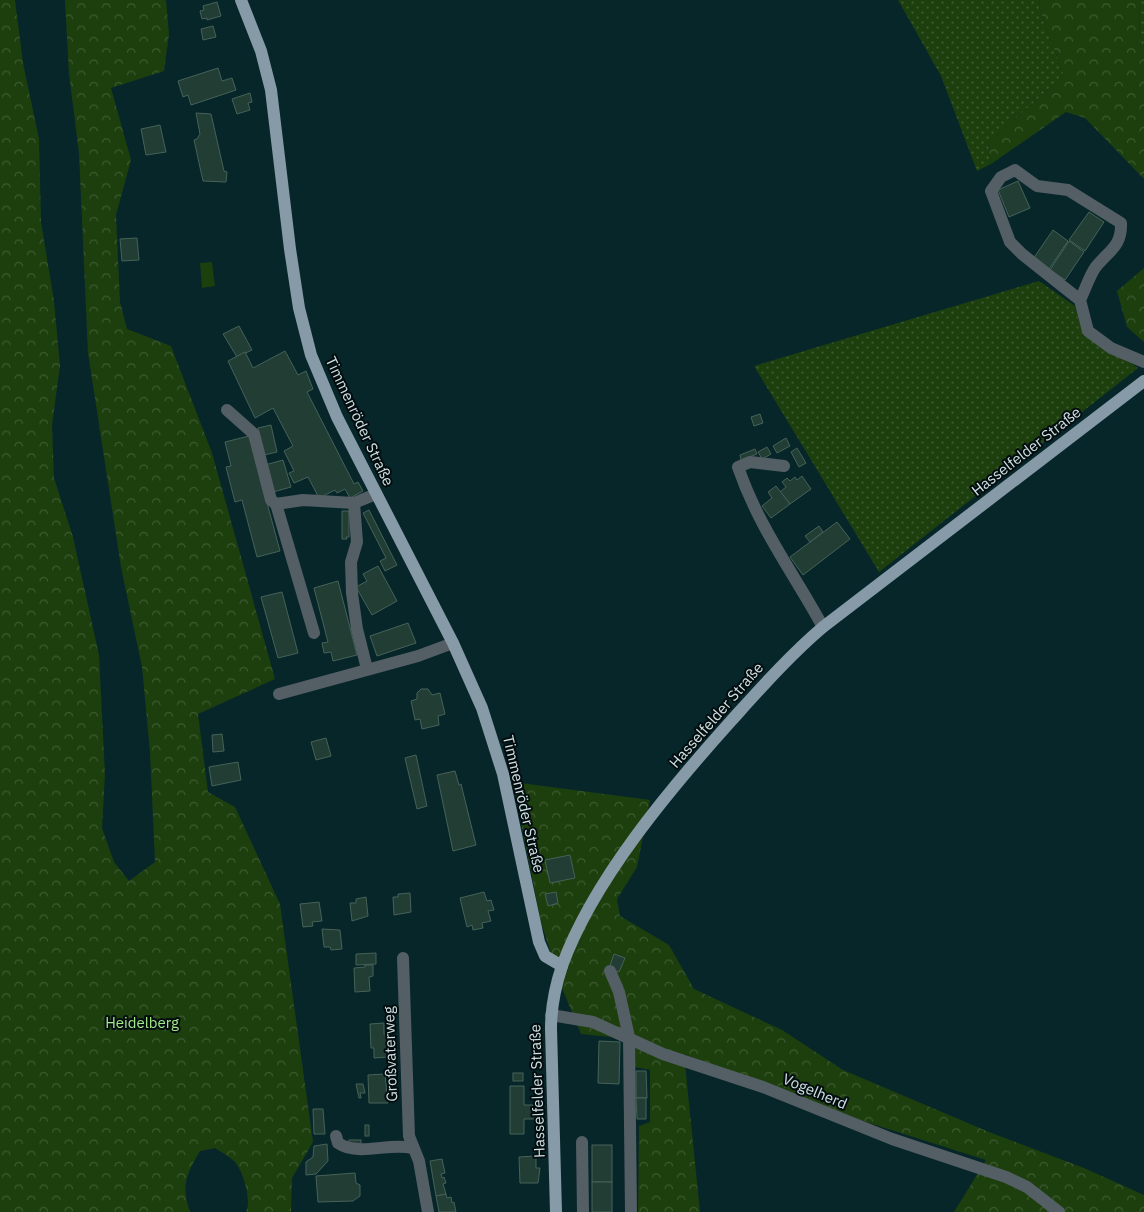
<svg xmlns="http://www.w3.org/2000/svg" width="1144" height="1212" viewBox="0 0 1144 1212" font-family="'IBM Plex Sans',sans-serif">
	<defs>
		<pattern id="grass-dots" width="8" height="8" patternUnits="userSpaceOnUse" patternTransform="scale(1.25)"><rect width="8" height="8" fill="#1d3f0e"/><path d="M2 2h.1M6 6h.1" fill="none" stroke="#3d5a31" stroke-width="1.8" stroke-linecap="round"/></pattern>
		<pattern id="forest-crowns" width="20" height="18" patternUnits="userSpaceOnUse" patternTransform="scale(1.25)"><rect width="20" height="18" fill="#1d3f0e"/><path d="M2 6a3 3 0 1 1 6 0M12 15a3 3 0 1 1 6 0" fill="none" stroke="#3d5a31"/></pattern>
	</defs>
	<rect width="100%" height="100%" fill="#07262a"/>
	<g fill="url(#grass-dots)">
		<polygon points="898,0 1040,0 1039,7 1064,76 988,143 991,164 977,171 941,76"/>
		<polygon points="1139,0 1144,0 1144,50 1140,43"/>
		<polygon points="1039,281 1075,306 1081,327 1138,368 879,572 754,366"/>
	</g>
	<g fill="url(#forest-crowns)">
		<path d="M0,0H15L23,63L39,139L41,222L54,301L60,366L52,425L54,478L73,537L99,655L105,774L102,828L114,862L129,881L155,862L150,752L142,667L121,567L88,353L79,153L69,74L65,0H166L169,34L164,71L111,88L131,160L116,215L120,302L127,329L171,346L212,453L275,679L198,714L208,792L235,807L280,904L313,1142L292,1178L291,1212H246C252,1201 243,1171 235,1162C230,1157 221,1152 215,1148L200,1151C186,1175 181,1185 190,1212H0Z"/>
		<polygon points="1040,0 1139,0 1140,43 1144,50 1144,179 1085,118 1066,112 991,164 988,143 1064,76 1039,7"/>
		<polygon points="1144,268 1144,342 1127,327 1117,291"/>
		<polygon points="513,782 650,800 637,867 617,899 620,916 669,945 694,989 782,1030 843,1070 989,1132 1084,1168 1144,1195 1144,1212 954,1212 986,1160 863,1121 684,1054 700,1212 638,1212 639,1126 650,1122 650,1070 635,1067 635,1046 620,1038 581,1034 562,988 541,922"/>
	</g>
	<polygon fill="#1d3f0e" points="212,262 215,286 202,288 200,263"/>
	<g fill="#223d34" stroke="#466258">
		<polygon points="217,2 221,16 207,20 207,18 202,19 200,11 204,10 203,6"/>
		<polygon points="213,26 216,37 203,40 201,29"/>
		<polygon points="218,68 222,81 232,78 236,90 191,105 188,95 183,97 178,81"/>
		<polygon points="250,93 252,102 248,103 250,110 237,114 232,99"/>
		<polygon points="196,113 211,114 224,171 227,172 226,182 203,181 194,140 197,139 200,134"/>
		<polygon points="160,125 166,152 146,155 141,129"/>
		<polygon points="1018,181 1030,208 1009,217 998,190"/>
		<polygon points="1089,212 1104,222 1085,251 1069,240"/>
		<polygon points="1053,230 1068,241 1049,269 1033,259"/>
		<polygon points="137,238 139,260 122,261 120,239"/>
		<polygon points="1069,241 1084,252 1065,280 1050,270"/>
		<polygon points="239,326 252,350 237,357 223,334"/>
		<polygon points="285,351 298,375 306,371 313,389 307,392 354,484 358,482 363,491 350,498 345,489 337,493 335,490 319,498 308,477 294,483 289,473 294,471 284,451 293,446 273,408 255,418 228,361 245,352 253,368"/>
		<polygon points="760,414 763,423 754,426 751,417"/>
		<polygon points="271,425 277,452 264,455 258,428"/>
		<polygon points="249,436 280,551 257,557 242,500 235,502 226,467 231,466 225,442"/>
		<polygon points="786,438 790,446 777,453 773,446"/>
		<polygon points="767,447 771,454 762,459 758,452"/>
		<polygon points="797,448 806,463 799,467 791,452"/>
		<polygon points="755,449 757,454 741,460 740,455"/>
		<polygon points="283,460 291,487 273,492 265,465"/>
		<polygon points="802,476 811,489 790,504 780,492 786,487 782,482 787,478 790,481 795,477 797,480"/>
		<polygon points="776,486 790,504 771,518 762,506 772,498 768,492"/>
		<polygon points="369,510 397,565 385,571 380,561 386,558 363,513"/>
		<polygon points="342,511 349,511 349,537 346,537 347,539 342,539"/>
		<polygon points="837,522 850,539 803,575 790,557"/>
		<polygon points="819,526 823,532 810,542 805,536"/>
		<polygon points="378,566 397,601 372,615 356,587 367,581 363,574"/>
		<polygon points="338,581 357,655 333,661 331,652 324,653 322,643 328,642 314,588"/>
		<polygon points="282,592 298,653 278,658 261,597"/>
		<polygon points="408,623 416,643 377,656 370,636"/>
		<polygon points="421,689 428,689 432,695 440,693 445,714 438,716 439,725 422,729 420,719 415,720 411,701 417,699 417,693"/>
		<polygon points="222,734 224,751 213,752 212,735"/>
		<polygon points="326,738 331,756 316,760 311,742"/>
		<polygon points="416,755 427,806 417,809 405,758"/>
		<polygon points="238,762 241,780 212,786 209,767"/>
		<polygon points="455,771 459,785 461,784 476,845 453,851 437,775"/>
		<polygon points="570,855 575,878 550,883 545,860"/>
		<polygon points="484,892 487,901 491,900 494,910 488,911 491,921 482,923 483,928 473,930 472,925 467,927 460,898"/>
		<polygon points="556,892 558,903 548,906 545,894"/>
		<polygon points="410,893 411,912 394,915 393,897 398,897 398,894"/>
		<polygon points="366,897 368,916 352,921 350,903 356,903 356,899"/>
		<polygon points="319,902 322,921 312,922 313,926 303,927 300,904"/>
		<polygon points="322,929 340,930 342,949 331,950 330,947 324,947"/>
		<polygon points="376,953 376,964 356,965 356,954"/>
		<polygon points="614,954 625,958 619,972 609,968"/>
		<polygon points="365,965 373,965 373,976 369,977 370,991 355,992 354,968 365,967"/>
		<polygon points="384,1023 384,1034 390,1034 388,1057 374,1058 374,1048 371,1048 370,1024"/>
		<polygon points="599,1041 620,1042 619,1084 598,1083"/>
		<polygon points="636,1071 646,1071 647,1098 636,1098"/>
		<rect x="513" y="1073" width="10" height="8"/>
		<polygon points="385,1074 388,1103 369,1103 368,1075"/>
		<polygon points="356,1084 363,1084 365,1093 360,1093 361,1098 359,1098"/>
		<polygon points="510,1086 524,1086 524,1105 535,1105 535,1119 524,1119 524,1134 510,1134"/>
		<polygon points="636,1098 646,1098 646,1119 637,1119"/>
		<polygon points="313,1109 323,1109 325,1134 314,1134"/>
		<rect x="365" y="1125" width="4" height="11"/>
		<rect x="349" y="1140" width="12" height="5"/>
		<polygon points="327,1144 328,1161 316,1174 306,1175 306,1162 313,1157 314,1146"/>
		<rect x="592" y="1145" width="20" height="37"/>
		<polygon points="536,1156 536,1168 540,1168 538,1183 520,1183 519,1157"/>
		<polygon points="442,1159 445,1173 441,1174 442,1178 444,1177 446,1183 443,1184 446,1194 436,1196 430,1161"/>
		<polygon points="355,1173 356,1183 360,1185 360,1196 357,1198 353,1201 318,1202 316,1176"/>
		<rect x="592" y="1182" width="20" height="30"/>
		<polygon points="446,1194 447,1198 451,1197 452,1203 454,1202 456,1212 439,1212 436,1196"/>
	</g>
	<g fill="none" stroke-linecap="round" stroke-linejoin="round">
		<g stroke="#545e65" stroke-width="12">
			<path d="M1080,300C1085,290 1089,277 1095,268C1108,251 1122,247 1121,223L1068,190L1037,186L1015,170L1001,177L991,191L1010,242L1022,254L1080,300L1088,331L1111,348L1144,362"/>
			<polyline points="227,410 254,434 271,500 276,504"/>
			<path d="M784,466L750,462L738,467C759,528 793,572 823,627"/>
			<polyline points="354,503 357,542 351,562 352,593 357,629 367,669"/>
			<polyline points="314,633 276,504 303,500 354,503 376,494"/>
			<polyline points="279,694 418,656 453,643"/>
			<polyline points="403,958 409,1136 419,1161 428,1212"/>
			<polyline points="610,971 619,992 629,1037 631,1212"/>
			<polyline points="551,1015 593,1022 663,1054 763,1087 892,1139 1006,1177 1027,1187 1059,1212"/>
			<path d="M336,1136L338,1143C359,1157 389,1142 412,1148"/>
			<polyline points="582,1142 583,1212"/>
		</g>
		<g stroke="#869aa8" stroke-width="12">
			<polyline points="241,0 261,51 271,90 290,249 299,308 311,355 337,417 453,643 482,708 503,774 539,942 545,956 562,966"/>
			<path d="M556,1212L551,1029C551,1008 555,987 562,966C593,880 670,789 731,721C760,689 789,656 823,627L1144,381"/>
		</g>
	</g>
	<g text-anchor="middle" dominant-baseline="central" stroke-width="4" stroke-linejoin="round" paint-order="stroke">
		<g font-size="15" fill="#d0e1e3" stroke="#030d0f">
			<text transform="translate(360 421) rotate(65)">Timmenröder Straße</text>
			<text transform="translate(1026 451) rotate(-38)">Hasselfelder Straße</text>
			<text transform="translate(716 715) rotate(-49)">Hasselfelder Straße</text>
			<text transform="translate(524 804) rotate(77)">Timmenröder Straße</text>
			<text transform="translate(390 1054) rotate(-92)">Großvaterweg</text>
			<text transform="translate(537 1091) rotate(-92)">Hasselfelder Straße</text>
			<text transform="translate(815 1091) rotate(23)">Vogelherd</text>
		</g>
		<g font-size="15" fill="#a3e988" stroke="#030d0f">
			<text x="142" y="1022">Heidelberg</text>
		</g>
	</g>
</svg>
